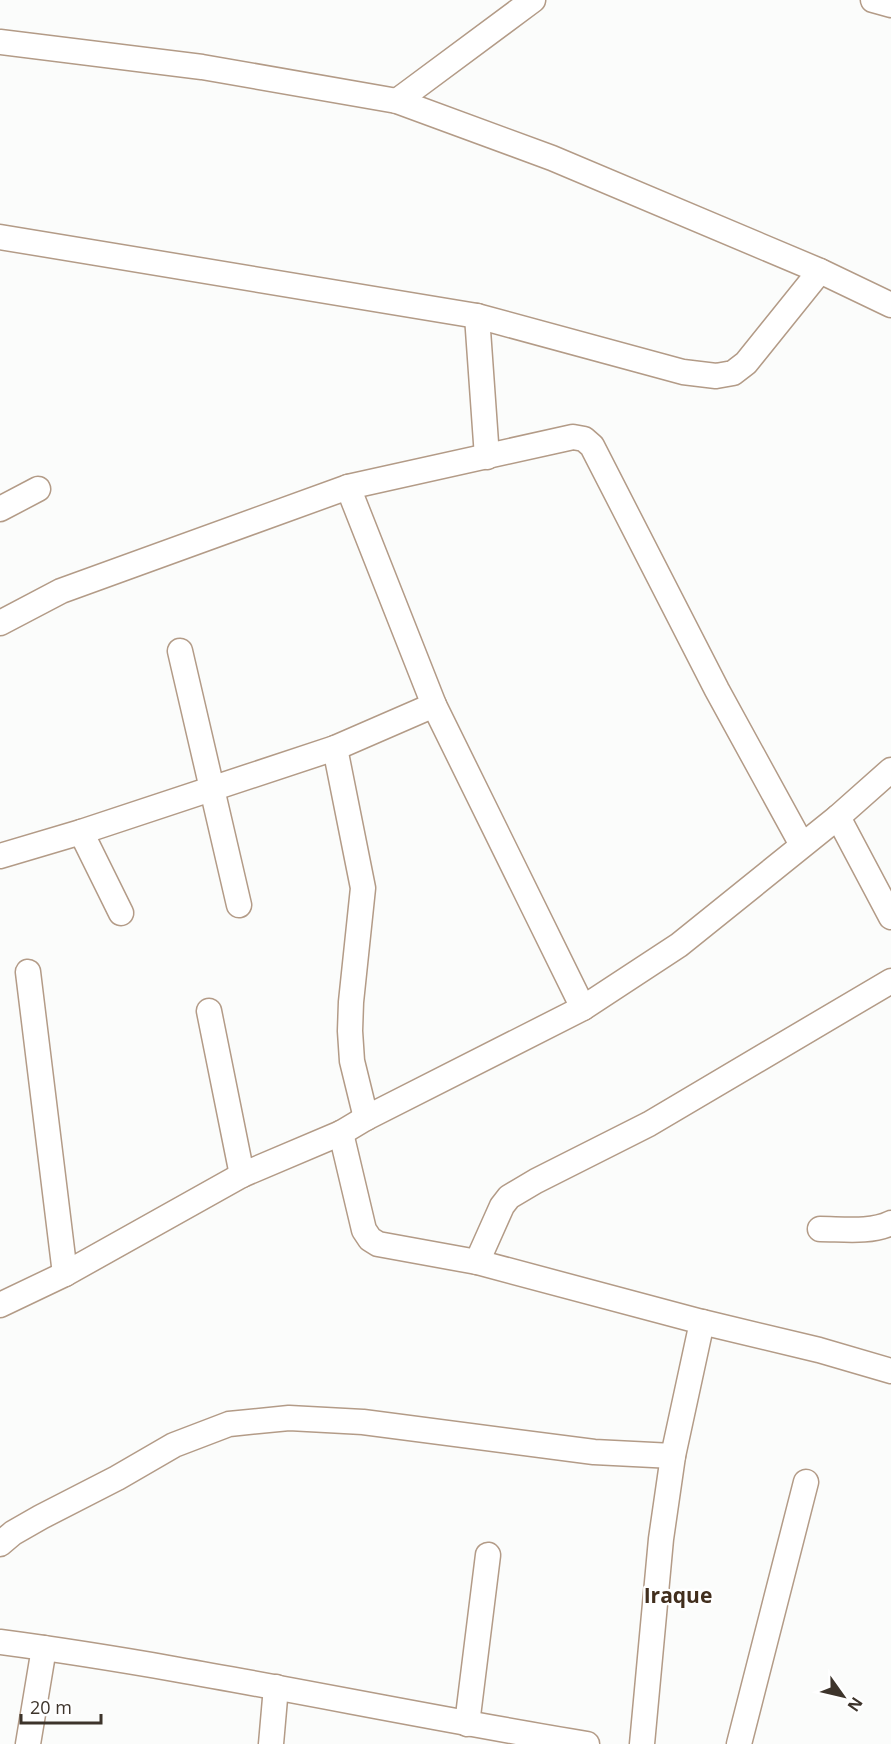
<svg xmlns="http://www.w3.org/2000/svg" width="891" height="1744" viewBox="0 0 891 1744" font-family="'Open Sans',sans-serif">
	<rect width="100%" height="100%" fill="#fbfcfb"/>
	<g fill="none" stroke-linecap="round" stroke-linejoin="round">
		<g stroke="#b39b87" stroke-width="27">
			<g id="street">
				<polyline points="873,0 891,5"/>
				<polyline points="0,42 202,67 397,101 552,158 820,271 891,305"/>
				<polyline points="397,101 533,0"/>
				<polyline points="0,237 477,316 683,372 716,376 733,373 746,363 820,271"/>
				<polyline points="477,316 487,457"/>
				<polyline points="348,487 434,705 583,1008"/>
				<polyline points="0,509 38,489"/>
				<polyline points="0,623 61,591 348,487 573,437 584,439 592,446 717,690 802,845"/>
				<polyline points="180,651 239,905"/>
				<polyline points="335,748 363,888 351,1002 350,1031 352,1061 366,1118"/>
				<polyline points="838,817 891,917"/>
				<polyline points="81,832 121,913"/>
				<polyline points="0,856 81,832 335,748 434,705"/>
				<polyline points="28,972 65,1274"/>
				<polyline points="209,1011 242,1175"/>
				<polyline points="341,1133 364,1230 370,1239 378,1244 477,1262 702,1322 819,1350 891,1371"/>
				<path d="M820,1229C842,1229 871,1233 891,1223"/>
				<polyline points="477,1262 502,1206 509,1197 536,1181 649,1124 891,981"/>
				<polyline points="0,1305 65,1274 242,1175 341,1133 366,1118 583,1008 679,945 838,817 891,770"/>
				<polyline points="0,1544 13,1533 41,1517 117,1478 174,1445 229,1424 289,1418 363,1422 594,1452 673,1456"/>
				<path d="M0,1642C197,1668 391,1712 587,1744"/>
				<polyline points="467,1724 488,1555"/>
				<polyline points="28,1744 44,1648"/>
				<polyline points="271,1744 276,1687"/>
				<polyline points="642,1744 661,1539 673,1456 702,1322"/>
				<polyline points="739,1744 806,1482"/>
			</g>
		</g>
		<use href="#street" stroke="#fff" stroke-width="24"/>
	</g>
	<g text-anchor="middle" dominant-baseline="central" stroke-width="5" stroke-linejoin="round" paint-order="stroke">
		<g font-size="21" font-weight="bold" fill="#412e1d" stroke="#fff">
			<text x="678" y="1595">Iraque</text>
		</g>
	</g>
	<g transform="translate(843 1696) rotate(124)" stroke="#ffffff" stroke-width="4.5" paint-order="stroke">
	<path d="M0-4.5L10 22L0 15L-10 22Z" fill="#3d342b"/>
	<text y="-9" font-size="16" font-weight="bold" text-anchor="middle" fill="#3d342b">N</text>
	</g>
	<path d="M21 1714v9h80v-9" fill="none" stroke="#3d342b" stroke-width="3"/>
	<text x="30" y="1714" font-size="18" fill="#3d342b" stroke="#ffffff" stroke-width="4.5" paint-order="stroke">20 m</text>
</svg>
